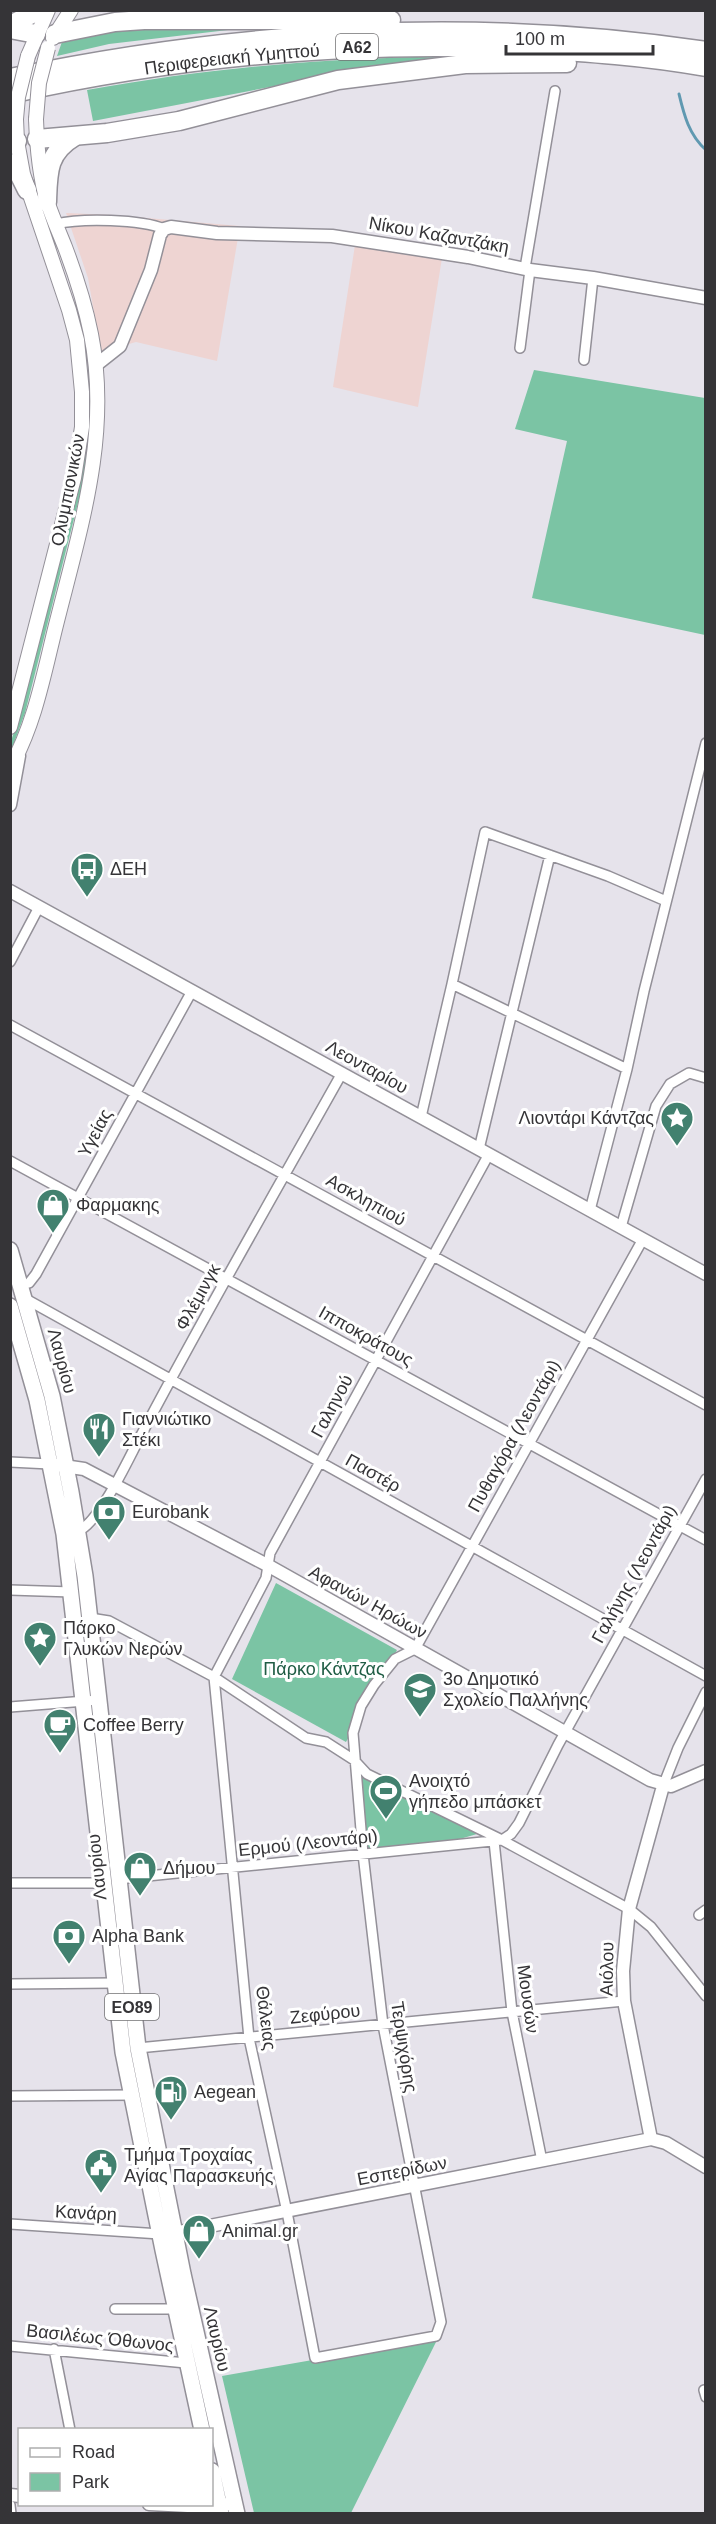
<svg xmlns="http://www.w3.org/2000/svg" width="716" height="2524" viewBox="0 0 716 2524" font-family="Arial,sans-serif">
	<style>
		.industrial { fill: #eed4d2 }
		.green { fill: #7bc4a4 }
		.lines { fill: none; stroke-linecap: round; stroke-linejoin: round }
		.stream { stroke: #6099b1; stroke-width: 3 }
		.minor-casing { stroke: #939098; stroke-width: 12 }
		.tertiary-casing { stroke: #939098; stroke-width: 15 }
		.secondary-casing { stroke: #939098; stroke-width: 16 }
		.primary-casing { stroke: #939098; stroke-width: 18 }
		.motorway-casing { stroke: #939098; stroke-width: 21 }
		.minor { stroke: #fff; stroke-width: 9 }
		.tertiary { stroke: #fff; stroke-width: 12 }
		.secondary { stroke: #fff; stroke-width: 14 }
		.primary { stroke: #fff; stroke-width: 15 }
		.motorway { stroke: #fff; stroke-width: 18 }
		.secondary-bridge-casing { stroke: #939098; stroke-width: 16; stroke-linecap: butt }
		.secondary-bridge { stroke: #fff; stroke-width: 14 }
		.labels { text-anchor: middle; stroke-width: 6; stroke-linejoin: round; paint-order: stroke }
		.shield { fill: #fff; stroke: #727173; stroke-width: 1.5 }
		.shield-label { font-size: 16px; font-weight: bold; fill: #353437 }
		.street-label { font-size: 18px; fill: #353437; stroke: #fff }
		.poi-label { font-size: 18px; fill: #353437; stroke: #fff; text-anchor: start }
		.park-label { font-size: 18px; fill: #205d45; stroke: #fff }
	</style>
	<rect width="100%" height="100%" fill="#e6e3eb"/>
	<path class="industrial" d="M 66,213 L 112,215 L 240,226 L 217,361 L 136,342 L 101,352 L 88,278 Z
		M 355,245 L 442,258 L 418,407 L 333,387 Z"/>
	<path class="green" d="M 126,27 L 245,28 L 109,44 L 57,56 L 63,39 Z
		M 415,57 L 493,58 L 312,79 L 93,121 L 87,90 C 199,70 301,60 415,57 Z
		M 53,245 L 83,332 L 91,416 L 86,471 L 25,713 L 11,751 L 11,741 L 16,726 L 87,416 Z
		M 534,370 L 705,398 L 705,635 L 532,598 L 567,441 L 515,429 Z
		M 276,1583 L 397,1650 L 346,1742 L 232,1679 Z
		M 360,1765 L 477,1834 L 446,1843 L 368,1851 Z
		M 438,2338 L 351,2513 L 254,2513 L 222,2376 Z"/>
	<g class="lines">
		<path class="stream" d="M 679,94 C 684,115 689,135 706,150"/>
		<g class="minor-casing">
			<path id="minor" d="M 56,224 C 81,218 141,219 164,229
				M 525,268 L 555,91
				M 520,348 L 530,270
				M 584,360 L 593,278
				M 10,962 L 39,907
				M 452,984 L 485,832 L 608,876 L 666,901
				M 10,1025 L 706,1405
				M 421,1117 L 452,984 L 627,1069
				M 479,1149 L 550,855
				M 489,1154 L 270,1553 L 266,1578 L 214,1677 L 249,2038 L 287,2212 L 315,2358 L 436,2336 L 441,2322 L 383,2025 L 363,1854 L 353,1733 L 361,1706 L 374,1685 L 395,1659 L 415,1649 L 643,1239
				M 10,1161 L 706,1540
				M 590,1210 L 627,1069 L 644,991 L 706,743
				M 621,1227 L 656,1106 L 670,1084 L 689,1073 L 706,1078
				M 21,1285 L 29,1283 L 36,1274 L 192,991
				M 24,1298 L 706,1676
				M 10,1462 L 50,1464
				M 78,1531 C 98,1524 127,1462 138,1441 C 203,1317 273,1196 342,1073
				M 10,1590 L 72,1592
				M 90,1618 L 109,1621 L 214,1677 L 306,1738 L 326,1742 L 354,1760 L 367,1774 L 502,1840 L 629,1909 L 651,1927 L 706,1996
				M 10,1707 L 98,1700
				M 663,1786 L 678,1748 L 706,1692
				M 494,1841 L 512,2012 L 542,2161
				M 118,1879 L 502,1840 L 511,1834 L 519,1823 L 558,1745 L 706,1479
				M 10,1883 L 103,1883
				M 699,1915 L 706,1910
				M 10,1984 L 114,1983
				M 138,2048 L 624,2001
				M 10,2096 L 132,2095
				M 10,2224 L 160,2234
				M 115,2309 L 175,2309
				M 10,2346 L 186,2363
				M 54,2349 L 70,2430
				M 704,2390 L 706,2397
				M 10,2505 L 11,2514"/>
		</g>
		<g class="tertiary-casing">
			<path id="tertiary" d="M 96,365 L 120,346 L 151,270 L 160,235 L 164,229 L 171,227 L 217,233 L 332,236 L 468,257 L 530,270 L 593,278 L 706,298
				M 10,805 L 19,756
				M 10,891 L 706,1274
				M 57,1465 L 84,1469 L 269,1566 L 650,1780 L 671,1786 L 706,1771
				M 651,2139 L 624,2001 L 623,1971 L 629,1909 L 663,1786
				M 169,2234 L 651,2139 L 666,2143 L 706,2167
				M 10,2495 L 20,2496
				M 149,2504 L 207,2507 L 228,2504"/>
		</g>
		<g class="secondary-casing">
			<path id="secondary" d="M 53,38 L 71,10
				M 28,56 L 48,10
				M 10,727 L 74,478 L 82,427 L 82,392 L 77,340 L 69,310 L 23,174 L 17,141 L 16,119
				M 10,768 C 35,724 44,673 56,625 C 80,529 111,434 91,334 C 85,304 76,276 65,247 C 59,232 52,216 47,201 C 39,174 37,147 36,119"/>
		</g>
		<g class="primary-casing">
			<path id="primary" d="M 10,1250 L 52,1396 L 71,1492 L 85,1576 L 138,2048 L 183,2274 L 237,2514
				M 10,1306 L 37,1400 L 64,1534 L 123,2052 L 163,2250 L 202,2430
				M 212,2471 L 221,2514"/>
		</g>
		<g class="motorway-casing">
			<g id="motorway">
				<path d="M 10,25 L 40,10"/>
				<path d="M 10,29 L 36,34"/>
				<path d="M 55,34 L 115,22 L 144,20 L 391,20"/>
				<path d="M 10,78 C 240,30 473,16 706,51"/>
				<path id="s1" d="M 10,94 C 180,56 351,41 525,49 C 585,52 646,56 706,67"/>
				<path d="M 37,139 L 107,133 L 179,121 L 338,80 L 465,64 L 567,63"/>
				<path d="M 10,143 L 17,141"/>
				<path d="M 10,163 L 17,170 L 27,190"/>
				<path d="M 47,202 C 48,173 47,153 74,137"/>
			</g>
		</g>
		<use href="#minor" class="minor"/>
		<use href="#tertiary" class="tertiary"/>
		<use href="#secondary" class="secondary"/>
		<use href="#primary" class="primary"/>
		<use href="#motorway" class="motorway"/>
		<g class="secondary-bridge-casing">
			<path id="secondary-bridge" d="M 16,119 L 18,97 L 28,56
				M 36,119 L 39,83 L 48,48"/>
		</g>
		<use href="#secondary-bridge" class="secondary-bridge"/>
	</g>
	<defs>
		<g id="bus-pin" transform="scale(1.725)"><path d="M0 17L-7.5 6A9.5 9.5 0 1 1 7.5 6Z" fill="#42816f" stroke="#fff"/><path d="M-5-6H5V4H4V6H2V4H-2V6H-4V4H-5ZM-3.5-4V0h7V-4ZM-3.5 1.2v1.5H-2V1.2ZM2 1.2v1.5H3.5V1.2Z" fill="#fff"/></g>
		<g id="sight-pin" transform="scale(1.725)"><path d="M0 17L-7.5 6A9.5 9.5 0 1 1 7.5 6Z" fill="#42816f" stroke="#fff"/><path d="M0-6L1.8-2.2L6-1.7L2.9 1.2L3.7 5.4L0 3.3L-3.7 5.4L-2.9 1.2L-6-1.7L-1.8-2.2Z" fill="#fff"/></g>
		<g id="shop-pin" transform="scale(1.725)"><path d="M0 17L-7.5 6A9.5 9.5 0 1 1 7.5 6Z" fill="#42816f" stroke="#fff"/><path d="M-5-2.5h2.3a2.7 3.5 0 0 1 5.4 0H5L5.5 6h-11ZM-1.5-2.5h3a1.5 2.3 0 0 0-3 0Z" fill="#fff"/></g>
		<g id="restaurant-pin" transform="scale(1.725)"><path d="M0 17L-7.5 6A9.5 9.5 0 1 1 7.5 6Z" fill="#42816f" stroke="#fff"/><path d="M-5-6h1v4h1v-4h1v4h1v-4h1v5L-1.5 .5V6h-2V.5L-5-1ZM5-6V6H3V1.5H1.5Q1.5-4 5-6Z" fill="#fff"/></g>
		<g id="bank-pin" transform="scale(1.725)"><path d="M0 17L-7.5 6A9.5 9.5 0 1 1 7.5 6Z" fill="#42816f" stroke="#fff"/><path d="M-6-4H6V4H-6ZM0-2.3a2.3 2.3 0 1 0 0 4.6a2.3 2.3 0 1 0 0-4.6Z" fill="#fff"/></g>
		<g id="school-pin" transform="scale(1.725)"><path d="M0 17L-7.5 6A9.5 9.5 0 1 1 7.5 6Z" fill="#42816f" stroke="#fff"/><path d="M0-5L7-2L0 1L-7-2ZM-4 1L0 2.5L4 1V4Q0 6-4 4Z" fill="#fff"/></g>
		<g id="cafe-pin" transform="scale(1.725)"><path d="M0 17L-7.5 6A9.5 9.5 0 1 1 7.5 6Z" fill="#42816f" stroke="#fff"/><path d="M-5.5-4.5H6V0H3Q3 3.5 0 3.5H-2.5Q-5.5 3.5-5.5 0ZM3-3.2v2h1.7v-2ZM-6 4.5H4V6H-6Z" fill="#fff"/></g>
		<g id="stadium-pin" transform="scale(1.725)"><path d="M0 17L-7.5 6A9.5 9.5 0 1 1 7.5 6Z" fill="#42816f" stroke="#fff"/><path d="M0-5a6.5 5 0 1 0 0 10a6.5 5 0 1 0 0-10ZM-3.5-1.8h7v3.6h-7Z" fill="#fff"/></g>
		<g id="fuel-pin" transform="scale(1.725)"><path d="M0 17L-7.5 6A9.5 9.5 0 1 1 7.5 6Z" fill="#42816f" stroke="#fff"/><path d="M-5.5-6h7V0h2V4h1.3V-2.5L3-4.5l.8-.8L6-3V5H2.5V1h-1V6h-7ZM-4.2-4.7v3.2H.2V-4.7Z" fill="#fff"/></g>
		<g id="civic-pin" transform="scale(1.725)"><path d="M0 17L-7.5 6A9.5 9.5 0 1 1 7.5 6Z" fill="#42816f" stroke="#fff"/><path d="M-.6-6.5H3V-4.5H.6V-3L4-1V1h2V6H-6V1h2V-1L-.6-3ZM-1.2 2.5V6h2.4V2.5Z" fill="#fff"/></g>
	</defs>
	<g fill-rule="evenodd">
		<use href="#bus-pin" x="87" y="869"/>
		<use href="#sight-pin" x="677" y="1118"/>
		<use href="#shop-pin" x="53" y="1205"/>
		<use href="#restaurant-pin" x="99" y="1429"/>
		<use href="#bank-pin" x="109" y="1512"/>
		<use href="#sight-pin" x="40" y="1638"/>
		<use href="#school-pin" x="420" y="1689"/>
		<use href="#cafe-pin" x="60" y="1725"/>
		<use href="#stadium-pin" x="386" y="1791"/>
		<use href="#shop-pin" x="140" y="1868"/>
		<use href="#bank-pin" x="69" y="1936"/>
		<use href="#fuel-pin" x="171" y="2092"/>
		<use href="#civic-pin" x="101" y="2165"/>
		<use href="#shop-pin" x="199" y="2231"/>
	</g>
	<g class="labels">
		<g class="shield">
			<rect x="336" y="34" width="42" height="26" rx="4.5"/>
			<rect x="105" y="1994" width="54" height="26" rx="4.5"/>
		</g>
		<g class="shield-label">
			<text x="357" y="53">Α62</text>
			<text x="132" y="2013">ΕΟ89</text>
		</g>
		<g class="street-label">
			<text dy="6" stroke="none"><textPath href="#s1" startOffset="225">Περιφερειακή Υμηττού</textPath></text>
			<text transform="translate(439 235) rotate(10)" y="6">Νίκου Καζαντζάκη</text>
			<text transform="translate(68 490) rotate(-79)" y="6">Ολυμπιονικών</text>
			<text transform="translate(367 1067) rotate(29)" y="6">Λεονταρίου</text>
			<text transform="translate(95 1133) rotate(-62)" y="6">Υγείας</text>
			<text transform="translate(366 1200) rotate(29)" y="6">Ασκληπιού</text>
			<text transform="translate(198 1297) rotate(-61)" y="6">Φλέμινγκ</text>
			<text transform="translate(366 1336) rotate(29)" y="6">Ιπποκράτους</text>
			<text transform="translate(62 1361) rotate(75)" y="6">Λαυρίου</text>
			<text transform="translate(332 1406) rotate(-62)" y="6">Γαληνού</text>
			<text transform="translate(514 1436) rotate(-61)" y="6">Πυθαγόρα (Λεοντάρι)</text>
			<text transform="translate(373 1473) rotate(29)" y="6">Παστέρ</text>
			<text transform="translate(634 1574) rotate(-61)" y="6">Γαλήνης (Λεοντάρι)</text>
			<text transform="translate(368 1602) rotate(29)" y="6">Αφανών Ηρώων</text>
			<text transform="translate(308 1843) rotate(-6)" y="6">Ερμού (Λεοντάρι)</text>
			<text transform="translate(97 1867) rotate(-96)" y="6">Λαυρίου</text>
			<text transform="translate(607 1969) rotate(-89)" y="6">Αιόλου</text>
			<text transform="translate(528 1999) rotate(82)" y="6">Μουσών</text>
			<text transform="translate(325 2014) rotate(-6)" y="6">Ζεφύρου</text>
			<text transform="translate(266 2018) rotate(83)" y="6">Θάλειας</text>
			<text transform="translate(404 2047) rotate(81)" y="6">Τερψιχόρης</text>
			<text transform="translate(402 2171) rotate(-11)" y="6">Εσπερίδων</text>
			<text transform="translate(86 2213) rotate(3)" y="6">Κανάρη</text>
			<text transform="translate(100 2338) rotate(6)" y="6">Βασιλέως Όθωνος</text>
			<text transform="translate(217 2339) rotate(77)" y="6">Λαυρίου</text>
		</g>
		<g class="poi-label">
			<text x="110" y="875">ΔΕΗ</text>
			<text x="654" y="1124" text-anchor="end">Λιοντάρι Κάντζας</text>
			<text x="76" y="1211">Φαρμακης</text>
			<text x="122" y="1425">Γιαννιώτικο<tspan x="122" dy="21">Στέκι</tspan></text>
			<text x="132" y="1518">Eurobank</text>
			<text x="63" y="1634">Πάρκο<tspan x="63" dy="21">Γλυκών Νερών</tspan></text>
			<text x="443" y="1685">3ο Δημοτικό<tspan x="443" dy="21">Σχολείο Παλλήνης</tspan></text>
			<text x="83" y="1731">Coffee Berry</text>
			<text x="409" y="1787">Ανοιχτό<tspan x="409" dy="21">γήπεδο μπάσκετ</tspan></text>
			<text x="163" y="1874">Δήμου</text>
			<text x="92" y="1942">Alpha Bank</text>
			<text x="194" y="2098">Aegean</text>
			<text x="124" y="2161">Τμήμα Τροχαίας<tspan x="124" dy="21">Αγίας Παρασκευής</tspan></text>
			<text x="222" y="2237">Animal.gr</text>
		</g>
		<g class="park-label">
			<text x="324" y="1675">Πάρκο Κάντζας</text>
		</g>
	</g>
	<rect width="716" height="2524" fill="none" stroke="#353437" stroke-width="24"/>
	<rect x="18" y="2428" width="195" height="78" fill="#ffffff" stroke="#aeaeaf" stroke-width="1.5"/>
	<rect x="30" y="2448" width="30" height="9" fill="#ffffff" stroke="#aeaeaf" stroke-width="1.5"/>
	<text x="72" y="2458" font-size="18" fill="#353437">Road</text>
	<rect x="30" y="2473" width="30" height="18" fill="#7bc4a4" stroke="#aeaeaf" stroke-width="1.5"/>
	<text x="72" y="2488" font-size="18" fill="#353437">Park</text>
	<path d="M506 45v9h147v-9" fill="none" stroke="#353437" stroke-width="3"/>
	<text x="515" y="45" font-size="18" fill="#353437" stroke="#ffffff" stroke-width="4.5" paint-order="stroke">100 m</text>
</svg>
